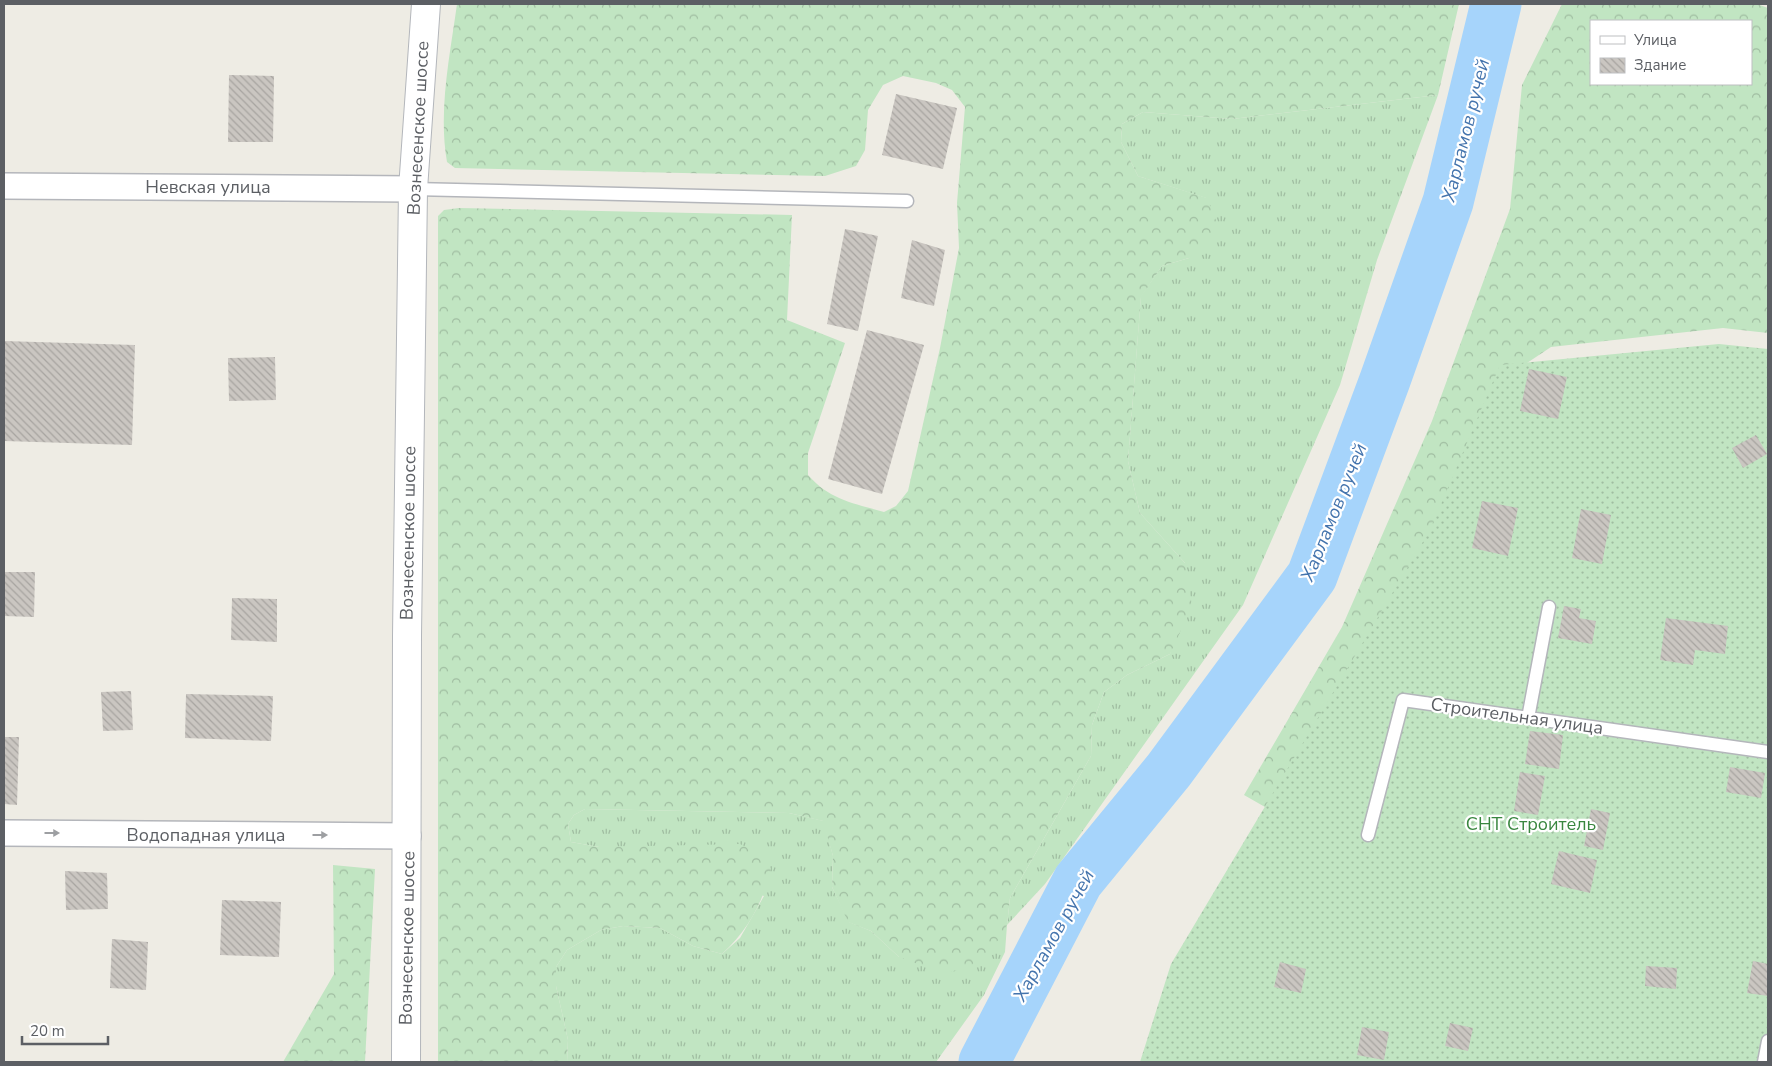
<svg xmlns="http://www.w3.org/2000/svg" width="1772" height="1066" viewBox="0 0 1772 1066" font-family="'Nunito Sans',sans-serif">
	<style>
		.grass { fill: url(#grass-tufts) }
		.forest { fill: url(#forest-crowns); fill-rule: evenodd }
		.garden { fill: url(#garden-dots) }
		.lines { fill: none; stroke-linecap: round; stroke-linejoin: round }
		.river { stroke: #a6d4fb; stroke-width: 51 }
		.building { fill: url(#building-back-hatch) }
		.lane-casing { stroke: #b4b6bb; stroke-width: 15 }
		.street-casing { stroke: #b4b6bb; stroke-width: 28 }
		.secondary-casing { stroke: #b3b6bb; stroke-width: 30 }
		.lane { stroke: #fff; stroke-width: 12 }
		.street { stroke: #fff; stroke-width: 25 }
		.secondary { stroke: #fff; stroke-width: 28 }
		.oneway { fill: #9d9fa2 }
		.labels { text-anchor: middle; stroke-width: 4.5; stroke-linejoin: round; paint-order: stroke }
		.street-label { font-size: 18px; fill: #5c5f64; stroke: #fff }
		.park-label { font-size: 18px; fill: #39863f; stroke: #fff }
		.water-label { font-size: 19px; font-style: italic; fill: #4474ad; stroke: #fff }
	</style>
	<defs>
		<pattern id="grass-tufts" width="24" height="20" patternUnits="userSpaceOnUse" patternTransform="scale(1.25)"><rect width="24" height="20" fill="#c1e5c2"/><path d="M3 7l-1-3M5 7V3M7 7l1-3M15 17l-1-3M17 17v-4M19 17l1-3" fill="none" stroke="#a0bda1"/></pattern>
		<pattern id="forest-crowns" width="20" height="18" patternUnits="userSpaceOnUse" patternTransform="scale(1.25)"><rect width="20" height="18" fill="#c1e5c2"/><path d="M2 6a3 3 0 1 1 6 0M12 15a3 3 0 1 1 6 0" fill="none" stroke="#a0bda1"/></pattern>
		<pattern id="garden-dots" width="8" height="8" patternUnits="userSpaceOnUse" patternTransform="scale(1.25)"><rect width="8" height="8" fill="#c1e5c2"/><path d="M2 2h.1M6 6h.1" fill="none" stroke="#a0bda1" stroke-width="1.8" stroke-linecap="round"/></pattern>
		<pattern id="building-back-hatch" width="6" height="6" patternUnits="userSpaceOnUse" patternTransform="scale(1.25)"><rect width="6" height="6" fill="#cac6c1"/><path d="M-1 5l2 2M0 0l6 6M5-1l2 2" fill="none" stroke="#a7a4a0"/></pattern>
	</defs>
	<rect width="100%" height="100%" fill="#eeece4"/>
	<path class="grass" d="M 1438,95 L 1377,260 L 1340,385 L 1243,605 L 1045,884 L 1007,925 L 1005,952 L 984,995 L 936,1062 L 567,1062 L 568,1040 L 556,986 L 556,967 L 567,950 L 601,930 L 623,926 L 660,928 L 693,946 L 722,954 L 740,938 L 764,896 L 599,847 L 571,842 L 568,824 L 574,815 L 585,809 L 789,813 L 824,821 L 833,856 L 832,887 L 849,922 L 871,931 L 899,957 L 1007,925 L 1010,898 L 1091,756 L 1092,725 L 1104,692 L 1127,675 L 1170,654 L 1185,563 L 1140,513 L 1128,461 L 1141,296 L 1162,266 L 1189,258 L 1206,198 L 1138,176 L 1121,142 L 1122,124 L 1143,112 L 1232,119 Z"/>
	<path class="forest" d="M 457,4 L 1459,4 L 1438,95 L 1232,119 L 1143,112 L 1122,124 L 1121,142 L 1138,176 L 1207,198 L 1217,223 L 1209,243 L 1189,258 L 1162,266 L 1141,297 L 1128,461 L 1140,513 L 1185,563 L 1192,606 L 1170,654 L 1127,675 L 1104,692 L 1092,725 L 1091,756 L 1010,898 L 1007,925 L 986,960 L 945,974 L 899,957 L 871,931 L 848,922 L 832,887 L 833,856 L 823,821 L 789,813 L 585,809 L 574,815 L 568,824 L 571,842 L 599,847 L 740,844 L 761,854 L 771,869 C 762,904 749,929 722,954 L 693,946 L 660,928 L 623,926 L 601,930 L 567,950 L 556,967 L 556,986 L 568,1040 L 567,1062 L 438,1062 L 438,216 L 444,210 L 459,208 L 792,215 L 787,320 L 845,343 L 808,453 L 808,475 C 830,500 853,503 884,512 L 896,506 L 908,491 L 940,348 L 959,248 L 957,203 L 965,107 L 952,90 L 936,83 L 903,76 L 883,85 L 868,110 L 865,150 L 856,166 L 825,176 L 455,168 L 447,162 C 438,111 450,55 457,4 Z
		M 1562,4 L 1757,4 L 1768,8 L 1768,333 L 1723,328 L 1551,347 L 1506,377 L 1452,544 L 1281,816 L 1244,795 L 1342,627 L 1432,421 L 1510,209 L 1522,85 ZM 1591,21 L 1751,21 L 1751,84 L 1591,84 Z
		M 333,865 L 375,869 L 365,1062 L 283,1062 L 334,974 Z"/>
	<path class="garden" d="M 1719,344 L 1768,349 L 1768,1062 L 1140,1062 L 1171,964 L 1430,530 L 1500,365 Z"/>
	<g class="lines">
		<path class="river" d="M 984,1062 L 1078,881 L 1169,770 L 1312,576 L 1385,380 L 1448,202 L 1496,4"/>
	</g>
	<path class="building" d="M 229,75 L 274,76 L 273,142 L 228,142 Z
		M 896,94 L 957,108 L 943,169 L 882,155 Z
		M 845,229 L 878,236 L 858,331 L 827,324 Z
		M 912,240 L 945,250 L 934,306 L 901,298 Z
		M 867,330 L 924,345 L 882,494 L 828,479 Z
		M 4,341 L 135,345 L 132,445 L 4,441 Z
		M 275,357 L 276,400 L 229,401 L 228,358 Z
		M 1529,369 L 1567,377 L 1558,419 L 1520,411 Z
		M 1756,435 L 1767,454 L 1743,468 L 1732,448 Z
		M 1482,501 L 1518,508 L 1508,556 L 1472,548 Z
		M 1581,509 L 1611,515 L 1602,564 L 1572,558 Z
		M 4,572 L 35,572 L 34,617 L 4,616 Z
		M 232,598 L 277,599 L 277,642 L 231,640 Z
		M 1564,606 L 1581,609 L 1579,618 L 1596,621 L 1592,644 L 1558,638 Z
		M 1666,618 L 1728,626 L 1725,654 L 1695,650 L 1693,665 L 1660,660 Z
		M 131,691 L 133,730 L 103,731 L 101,692 Z
		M 186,694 L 273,696 L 271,741 L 185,738 Z
		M 1530,731 L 1563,735 L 1559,769 L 1525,764 Z
		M 4,737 L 19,737 L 17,805 L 4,804 Z
		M 1730,767 L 1765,773 L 1761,798 L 1726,792 Z
		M 1520,772 L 1545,776 L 1538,815 L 1514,811 Z
		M 1591,809 L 1610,813 L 1603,850 L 1584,846 Z
		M 1559,851 L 1597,860 L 1590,893 L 1551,884 Z
		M 65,871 L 107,873 L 108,909 L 66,910 Z
		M 222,900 L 281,902 L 279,957 L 220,955 Z
		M 112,939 L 148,942 L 146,990 L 110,988 Z
		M 1753,961 L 1768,964 L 1768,996 L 1747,993 Z
		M 1280,962 L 1306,969 L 1301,993 L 1274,987 Z
		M 1646,966 L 1677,968 L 1676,989 L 1645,986 Z
		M 1450,1023 L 1473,1028 L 1468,1051 L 1445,1046 Z
		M 1362,1027 L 1389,1032 L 1384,1060 L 1357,1055 Z"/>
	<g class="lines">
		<g class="lane-casing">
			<path id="lane" d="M 413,189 L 907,201
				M 1528,718 L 1549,607
				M 1368,835 L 1403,700 L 1768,752
				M 1764,1062 L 1768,1041"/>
		</g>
		<g class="street-casing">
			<path id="street" d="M 4,186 L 413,189
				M 4,833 L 408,836"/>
		</g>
		<g class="secondary-casing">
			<path id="secondary" d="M 406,1062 L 407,636 L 413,189 L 426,4"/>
		</g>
		<use href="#lane" class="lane"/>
		<use href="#street" class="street"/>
		<use href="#secondary" class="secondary"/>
	</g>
	<defs><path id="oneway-solid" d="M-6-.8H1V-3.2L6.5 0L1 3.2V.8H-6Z" transform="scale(1.25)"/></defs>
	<g class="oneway">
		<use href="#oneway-solid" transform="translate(52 833)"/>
		<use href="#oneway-solid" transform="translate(320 835)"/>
	</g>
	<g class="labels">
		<g class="street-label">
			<text transform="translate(418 128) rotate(-87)" y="6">Вознесенское шоссе</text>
			<text x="208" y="193">Невская улица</text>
			<text transform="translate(408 533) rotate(-89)" y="6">Вознесенское шоссе</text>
			<text transform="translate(1517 716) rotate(8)" y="6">Строительная улица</text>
			<text x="206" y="841">Водопадная улица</text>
			<text transform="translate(407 938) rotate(-89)" y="6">Вознесенское шоссе</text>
		</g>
		<g class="park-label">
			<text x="1531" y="830">СНТ Строитель</text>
		</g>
		<g class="water-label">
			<text transform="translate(1465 130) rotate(-76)" y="7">Харламов ручей</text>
			<text transform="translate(1333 512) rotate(-68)" y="7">Харламов ручей</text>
			<text transform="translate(1053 935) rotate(-61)" y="7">Харламов ручей</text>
		</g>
	</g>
	<rect width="1772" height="1066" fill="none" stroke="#5c5f64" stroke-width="10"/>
	<rect x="1590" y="20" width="162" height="65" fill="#ffffff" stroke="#bebfc1"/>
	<rect x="1600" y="36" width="25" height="8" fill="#ffffff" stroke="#bebfc1"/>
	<text x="1634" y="45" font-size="15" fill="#5c5f64">Улица</text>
	<rect x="1600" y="58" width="25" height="15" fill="url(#building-back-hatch)" stroke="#bebfc1"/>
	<text x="1634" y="70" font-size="15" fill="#5c5f64">Здание</text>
	<path d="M22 1036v8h86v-8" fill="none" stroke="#5c5f64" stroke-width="2.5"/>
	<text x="30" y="1036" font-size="15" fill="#5c5f64" stroke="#ffffff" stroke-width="4" paint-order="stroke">20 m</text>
</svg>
